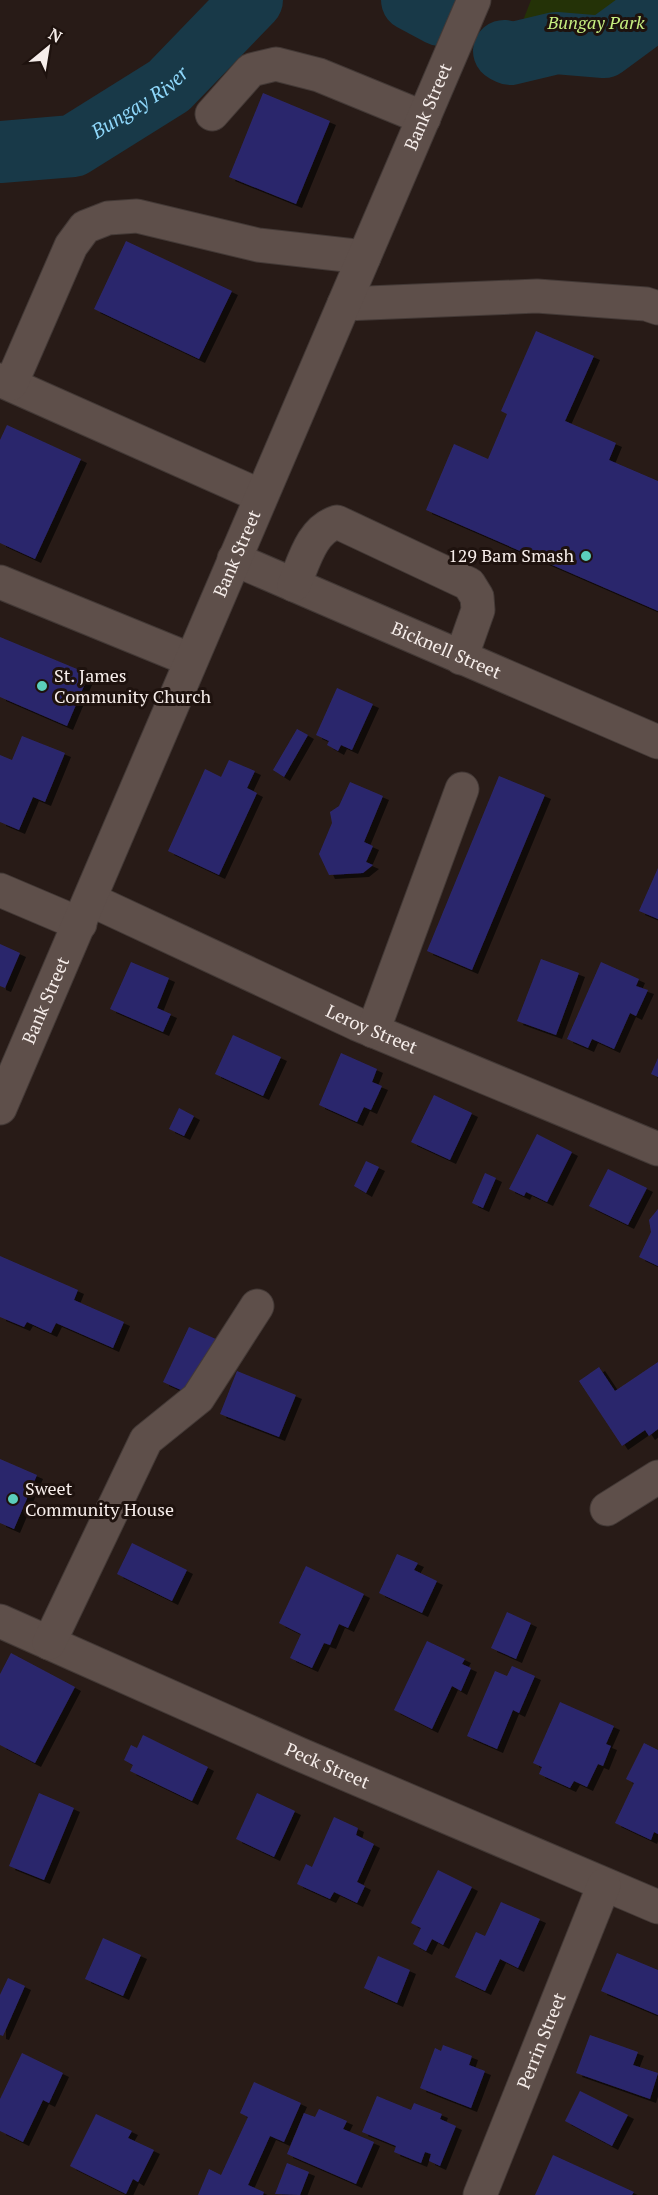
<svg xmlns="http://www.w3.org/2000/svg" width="658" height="2195" viewBox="0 0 658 2195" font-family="'PT Serif',serif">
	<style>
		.green { fill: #243207 }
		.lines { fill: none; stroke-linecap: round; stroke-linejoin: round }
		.river { stroke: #183948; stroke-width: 62 }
		.building { fill: #2c276c; filter: url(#shadow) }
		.minor-casing { stroke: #433936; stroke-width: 35 }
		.minor { stroke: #5e4f4a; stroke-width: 33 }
		.poi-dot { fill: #5bcebb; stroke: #1e120e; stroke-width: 2 }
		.labels { text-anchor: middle; stroke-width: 6; stroke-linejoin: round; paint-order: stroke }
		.park-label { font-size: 18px; font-style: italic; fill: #c7ef80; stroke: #1e120e }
		.street-label { font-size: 18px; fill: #f6edea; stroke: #1e120e }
		.poi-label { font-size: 18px; fill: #f6edea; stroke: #1e120e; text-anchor: start }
		.water-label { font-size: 20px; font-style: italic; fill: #8fd8fb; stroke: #1e120e }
	</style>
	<defs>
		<filter id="shadow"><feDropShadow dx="6" dy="4" stdDeviation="0" flood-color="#0009"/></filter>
	</defs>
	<rect width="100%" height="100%" fill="#281b17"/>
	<path class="green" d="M 531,0 L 658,0 C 655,16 618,37 604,47 L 556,43 L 510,54 Z"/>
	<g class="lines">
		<g class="river">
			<path d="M 412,0 L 440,15"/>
			<path d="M 504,51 L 510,54 L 556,43 L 604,47 L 649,14 L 658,4"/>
			<path id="s1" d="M 0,152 L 73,146 L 169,86 L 252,0"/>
		</g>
	</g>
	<path class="building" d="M 263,93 L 330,121 L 296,204 L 229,177 Z
		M 126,241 L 232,291 L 199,359 L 94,309 Z
		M 536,331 L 594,356 L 565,421 L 616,443 L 609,460 L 658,481 L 658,611 L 426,510 L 454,444 L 488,459 L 507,414 L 501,411 Z
		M 7,425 L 81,459 L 35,559 L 0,543 L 0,440 Z
		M 0,637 L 89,674 L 67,726 L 0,697 Z
		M 337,688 L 373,704 L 352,750 L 341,745 L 338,751 L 327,745 L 329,741 L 316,735 Z
		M 297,729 L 308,735 L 284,777 L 273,770 Z
		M 22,736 L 65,753 L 45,802 L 33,797 L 19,830 L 0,822 L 0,755 L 12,760 Z
		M 229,760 L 255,771 L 247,788 L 257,793 L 219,875 L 168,851 L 205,769 L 221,777 Z
		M 499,776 L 545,795 L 472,970 L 427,951 Z
		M 350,782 L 383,796 L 364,842 L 373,846 L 366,862 L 373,865 L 363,873 L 329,875 L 319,854 L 332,823 L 330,812 L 339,806 Z
		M 658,868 L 658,919 L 639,911 Z
		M 0,944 L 20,953 L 5,988 L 0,986 Z
		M 541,959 L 579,973 L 556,1035 L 517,1021 Z
		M 131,962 L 169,978 L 157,1008 L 171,1014 L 163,1032 L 110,1009 Z
		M 601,962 L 639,979 L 636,986 L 648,990 L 636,1016 L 630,1013 L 614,1049 L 592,1039 L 588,1048 L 567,1039 Z
		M 233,1035 L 281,1057 L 263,1096 L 215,1074 Z
		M 341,1053 L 377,1069 L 372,1082 L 382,1086 L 371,1110 L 364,1107 L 357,1122 L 319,1105 Z
		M 658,1058 L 658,1077 L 651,1074 Z
		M 434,1095 L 472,1113 L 450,1160 L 411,1142 Z
		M 179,1108 L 194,1116 L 184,1136 L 169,1129 Z
		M 537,1134 L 572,1152 L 547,1202 L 526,1192 L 524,1196 L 509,1189 Z
		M 366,1161 L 379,1167 L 366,1193 L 354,1186 Z
		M 608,1169 L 647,1188 L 628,1225 L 589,1206 Z
		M 485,1173 L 496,1178 L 483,1208 L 472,1203 Z
		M 658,1209 L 658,1266 L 639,1257 L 651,1232 L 649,1220 Z
		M 0,1256 L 78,1290 L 74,1300 L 124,1322 L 113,1348 L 56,1323 L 51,1333 L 27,1322 L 24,1327 L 0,1317 Z
		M 189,1327 L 218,1340 L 192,1395 L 163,1382 Z
		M 658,1362 L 658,1429 L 649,1436 L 645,1430 L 622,1446 L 579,1381 L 599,1367 L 615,1391 Z
		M 237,1371 L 296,1395 L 279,1437 L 220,1414 Z
		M 0,1459 L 37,1475 L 14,1529 L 0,1523 Z
		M 132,1543 L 187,1570 L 172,1601 L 117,1574 Z
		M 397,1554 L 418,1563 L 414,1570 L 437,1581 L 422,1613 L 379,1593 Z
		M 306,1566 L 364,1594 L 348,1628 L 339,1624 L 330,1645 L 324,1643 L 312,1668 L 290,1658 L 301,1634 L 279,1623 Z
		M 507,1612 L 531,1623 L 516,1659 L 491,1648 Z
		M 427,1641 L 465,1659 L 462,1664 L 471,1668 L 461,1691 L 452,1686 L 432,1729 L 394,1710 Z
		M 11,1653 L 75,1687 L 35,1763 L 0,1745 L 0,1674 Z
		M 512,1666 L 535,1676 L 519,1713 L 513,1710 L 497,1749 L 467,1736 L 495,1671 L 507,1676 Z
		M 560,1702 L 614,1726 L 606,1744 L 611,1746 L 603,1766 L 598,1764 L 587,1787 L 574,1781 L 570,1788 L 539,1774 L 542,1767 L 533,1763 Z
		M 143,1735 L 208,1767 L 192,1801 L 130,1771 L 133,1765 L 124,1760 L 131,1745 L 137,1748 Z
		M 644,1743 L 658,1750 L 658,1834 L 654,1832 L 651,1840 L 615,1823 L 634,1783 L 626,1779 Z
		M 39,1793 L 74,1808 L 44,1880 L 9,1866 Z
		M 257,1793 L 295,1811 L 274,1857 L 236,1839 Z
		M 334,1817 L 358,1828 L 356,1835 L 374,1844 L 357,1882 L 365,1886 L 357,1903 L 334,1892 L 330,1899 L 297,1884 L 306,1864 L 312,1867 Z
		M 438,1870 L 472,1887 L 443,1945 L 432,1939 L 426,1951 L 413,1944 L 421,1928 L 411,1923 Z
		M 501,1902 L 540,1919 L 518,1968 L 500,1959 L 485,1991 L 455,1977 L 476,1932 L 485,1936 Z
		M 103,1938 L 141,1955 L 123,1996 L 85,1979 Z
		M 617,1953 L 658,1970 L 658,2015 L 601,1991 Z
		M 378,1956 L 410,1970 L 397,2003 L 364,1988 Z
		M 8,1978 L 25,1986 L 3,2036 L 0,2035 L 0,1995 Z
		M 590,2035 L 638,2052 L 633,2065 L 658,2073 L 650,2099 L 576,2073 Z
		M 443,2045 L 472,2056 L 469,2065 L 485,2071 L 471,2108 L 420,2088 L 435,2048 L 441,2051 Z
		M 22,2053 L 63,2073 L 49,2103 L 43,2100 L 23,2142 L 0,2131 L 0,2099 Z
		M 254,2082 L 301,2103 L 284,2142 L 270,2136 L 248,2185 L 264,2192 L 263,2195 L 198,2195 L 209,2169 L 221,2175 L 248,2117 L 240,2113 Z
		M 580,2091 L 628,2115 L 612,2146 L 565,2121 Z
		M 377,2096 L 411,2110 L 414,2103 L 442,2114 L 440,2119 L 456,2126 L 440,2166 L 429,2161 L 431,2154 L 425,2152 L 421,2163 L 394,2152 L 396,2146 L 362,2132 Z
		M 319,2109 L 347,2121 L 343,2129 L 374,2142 L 356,2184 L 287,2154 L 304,2113 L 315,2117 Z
		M 96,2114 L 132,2131 L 128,2138 L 154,2150 L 138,2182 L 133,2179 L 126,2194 L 70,2166 Z
		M 553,2155 L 634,2192 L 632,2195 L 535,2195 Z
		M 287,2163 L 309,2172 L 300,2195 L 275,2194 Z"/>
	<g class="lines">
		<g class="minor-casing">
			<g id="minor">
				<path d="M 212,114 L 251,70 L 276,64 L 319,75 L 424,118"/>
				<path d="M 344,304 L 537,296 L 646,304 L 658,308"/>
				<path d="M 0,380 L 261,496"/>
				<path d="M 11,384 L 71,246 L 85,227 L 108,218 L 137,216 L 258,245 L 364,257"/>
				<path id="s2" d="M 234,559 L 658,742"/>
				<path d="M 0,582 L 191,660"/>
				<path d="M 294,585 C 304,562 311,530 337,522 L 469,584 L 477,597 L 478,610 L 461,658"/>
				<path d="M 0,890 L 80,924"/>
				<path id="s3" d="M 91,900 L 357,1024 L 658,1149"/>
				<path d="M 373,1031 L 462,789"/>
				<path id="s4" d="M 0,1108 L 474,0"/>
				<path d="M 607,1509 L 658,1477"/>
				<path id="s5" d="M 0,1621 L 299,1754 L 658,1907"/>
				<path d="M 49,1643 L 146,1440 L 198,1398 L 257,1306"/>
				<path id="s6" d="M 480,2195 L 604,1885"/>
			</g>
		</g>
		<use href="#minor" class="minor"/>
	</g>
	<g class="poi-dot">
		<circle cx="586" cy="556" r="6"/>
		<circle cx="42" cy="686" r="6"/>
		<circle cx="13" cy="1499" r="6"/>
	</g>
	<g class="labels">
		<g class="park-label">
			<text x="596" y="29">Bungay Park</text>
		</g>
		<g class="street-label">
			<text dy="6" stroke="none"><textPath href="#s4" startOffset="1089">Bank Street</textPath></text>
			<text dy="6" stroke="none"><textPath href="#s4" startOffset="603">Bank Street</textPath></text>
			<text dy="6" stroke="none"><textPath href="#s2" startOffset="231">Bicknell Street</textPath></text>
			<text dy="6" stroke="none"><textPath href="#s4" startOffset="117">Bank Street</textPath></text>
			<text dy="6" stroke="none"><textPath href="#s3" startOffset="309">Leroy Street</textPath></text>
			<text dy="6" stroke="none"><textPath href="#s5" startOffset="358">Peck Street</textPath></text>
			<text dy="6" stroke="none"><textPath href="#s6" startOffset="166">Perrin Street</textPath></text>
		</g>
		<g class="poi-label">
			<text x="574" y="562" text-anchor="end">129 Bam Smash</text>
			<text x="54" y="682">St. James<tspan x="54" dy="21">Community Church</tspan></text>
			<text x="25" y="1495">Sweet<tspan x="25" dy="21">Community House</tspan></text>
		</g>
		<g class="water-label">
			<text dy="7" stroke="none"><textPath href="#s1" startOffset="153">Bungay River</textPath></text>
		</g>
	</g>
	<g transform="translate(48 48) rotate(30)" stroke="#1e120e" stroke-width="4.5" paint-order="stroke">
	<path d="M0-4.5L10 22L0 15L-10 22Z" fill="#f6edea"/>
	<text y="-9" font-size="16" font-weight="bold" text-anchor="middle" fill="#f6edea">N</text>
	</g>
</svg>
